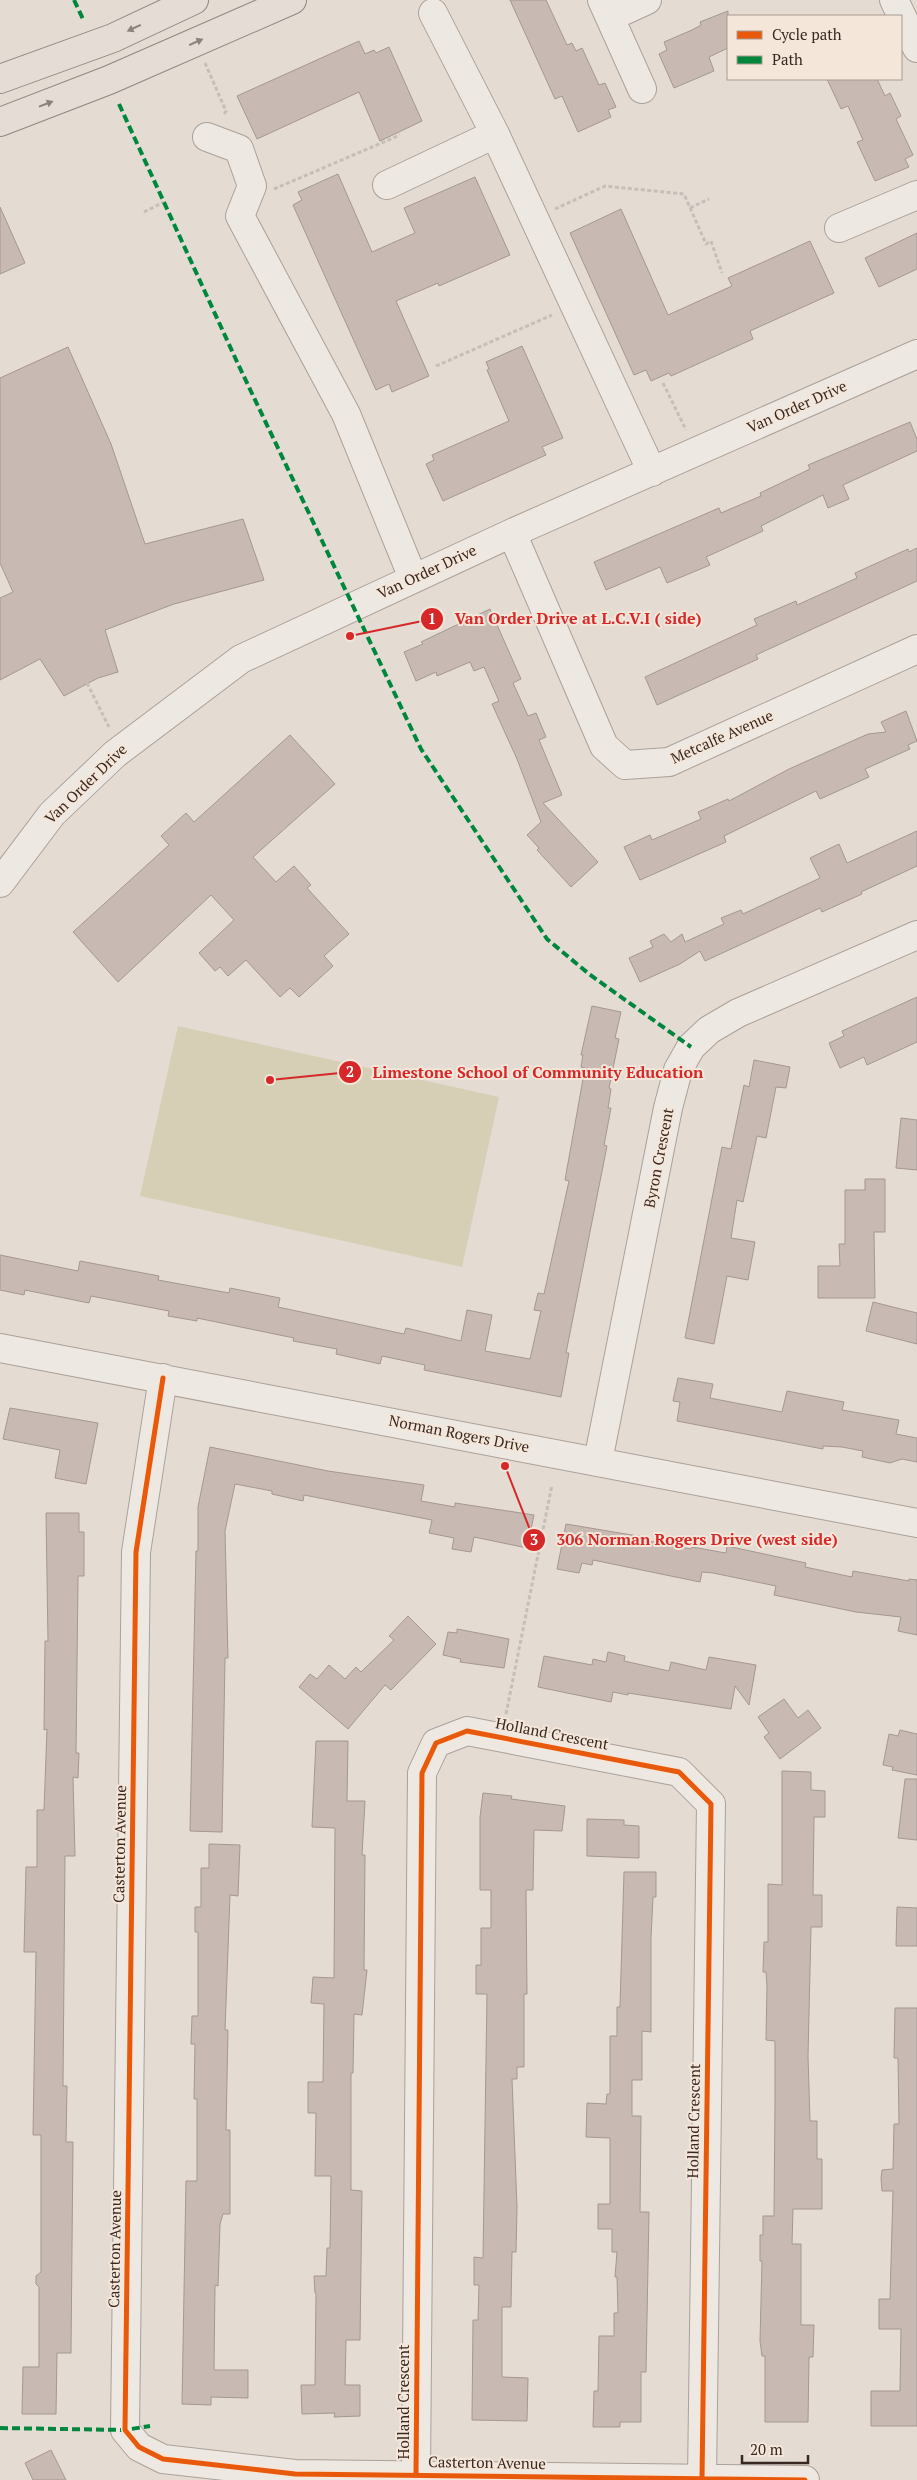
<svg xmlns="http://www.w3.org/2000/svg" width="917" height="2480" viewBox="0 0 917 2480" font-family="'PT Serif',serif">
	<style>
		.green { fill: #d6cfb5 }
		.building { fill: #c8b9b3; stroke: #a59791 }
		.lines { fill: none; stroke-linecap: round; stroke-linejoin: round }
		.minor-casing { stroke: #aaa19a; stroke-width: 30 }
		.major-casing { stroke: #908681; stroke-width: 30 }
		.path { stroke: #c6bfb9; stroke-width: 3; stroke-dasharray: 4 2.5; stroke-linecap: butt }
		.minor { stroke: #ede8e2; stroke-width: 28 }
		.major { stroke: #e4dcd5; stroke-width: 28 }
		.quiet { stroke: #00873e; stroke-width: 4; stroke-dasharray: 8 4; stroke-linecap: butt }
		.cycleway-casing { stroke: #f4e6d9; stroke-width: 8 }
		.cycleway { stroke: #e8590c; stroke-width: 5 }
		.oneway { fill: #8e827c }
		.labels { text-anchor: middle; stroke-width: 4; stroke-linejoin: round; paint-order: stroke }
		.street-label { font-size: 15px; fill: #392822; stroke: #f4e6d9 }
		.leader { fill: none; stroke: #d62828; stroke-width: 2 }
		.callout-dot { fill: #d62828; stroke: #f4e6d9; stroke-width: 2 }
		.mark-label { font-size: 15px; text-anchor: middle; font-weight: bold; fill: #fff }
		.callout-label { font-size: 16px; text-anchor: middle; font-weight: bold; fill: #d62828; stroke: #f4e6d9; stroke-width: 4; stroke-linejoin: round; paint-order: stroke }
	</style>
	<rect width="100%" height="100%" fill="#e4dbd2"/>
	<path class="green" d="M 178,1026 L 499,1097 L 462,1267 L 140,1196 Z"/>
	<path class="building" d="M 510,0 L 546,0 L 567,45 L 572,43 L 576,51 L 582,48 L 599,85 L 605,83 L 616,107 L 608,110 L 611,117 L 578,132 L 562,96 L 555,99 Z
		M 728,11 L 728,48 L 709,57 L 714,71 L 674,88 L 659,54 L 667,50 L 664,42 L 692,30 L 701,25 L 700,22 Z
		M 359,41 L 365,54 L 374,50 L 376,53 L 389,47 L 422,121 L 380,141 L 359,92 L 257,139 L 237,96 Z
		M 827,79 L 877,79 L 885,96 L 890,93 L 901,116 L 896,119 L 913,155 L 905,159 L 909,167 L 875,181 L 857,142 L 863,140 L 848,106 L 841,109 Z
		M 338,174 L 372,252 L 415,233 L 404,208 L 475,177 L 510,255 L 439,286 L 438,283 L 396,301 L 429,376 L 392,392 L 389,384 L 376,390 L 293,205 L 302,200 L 298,192 Z
		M 0,207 L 25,263 L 0,274 Z
		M 621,209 L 668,315 L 732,286 L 728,278 L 810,241 L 834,293 L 750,331 L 753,339 L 671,376 L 669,373 L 651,381 L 646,370 L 634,375 L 570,233 Z
		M 917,233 L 917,269 L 879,287 L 865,258 Z
		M 522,346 L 563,438 L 542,447 L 546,455 L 443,501 L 426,464 L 434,460 L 432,455 L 509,421 L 487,370 L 489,369 L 486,362 Z
		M 68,347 L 111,444 L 145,544 L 243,519 L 264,580 L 174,604 L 105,630 L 118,672 L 98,678 L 64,696 L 40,659 L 0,680 L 0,598 L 13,592 L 0,563 L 0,378 Z
		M 910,422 L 917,439 L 917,451 L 843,485 L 849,499 L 828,508 L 823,495 L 761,526 L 763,531 L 706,557 L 710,565 L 667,583 L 660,567 L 606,590 L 594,562 L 719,508 L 721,513 L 761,496 L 760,493 L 810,469 L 808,465 Z
		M 917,548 L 917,581 L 756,655 L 758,659 L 657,705 L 645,677 L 757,625 L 754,619 L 796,601 L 797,605 L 857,578 L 855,573 L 908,549 L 909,552 Z
		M 490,609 L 521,679 L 513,683 L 528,716 L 536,713 L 546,737 L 539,740 L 562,795 L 543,803 L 598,862 L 571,887 L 537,850 L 539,848 L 527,835 L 541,822 L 517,759 L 492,704 L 499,701 L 484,667 L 474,671 L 470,662 L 437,676 L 436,672 L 416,681 L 404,652 L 423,644 L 421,642 Z
		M 906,711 L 917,741 L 908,745 L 910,749 L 865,769 L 869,777 L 820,799 L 816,791 L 724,836 L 726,842 L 640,880 L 624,847 L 650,835 L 652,840 L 701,819 L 698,812 L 728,799 L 729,801 L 789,769 L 868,734 L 886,732 L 881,722 Z
		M 290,735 L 335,784 L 253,857 L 276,882 L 294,866 L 311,885 L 307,888 L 349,934 L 324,956 L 333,966 L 299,997 L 290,988 L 280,997 L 246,960 L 228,976 L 220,967 L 215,971 L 199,953 L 234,920 L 211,895 L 118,982 L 73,932 L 169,845 L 161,836 L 186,813 L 194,822 Z
		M 917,831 L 917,866 L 861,892 L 862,894 L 822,912 L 820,908 L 705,961 L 700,951 L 680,964 L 640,982 L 629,958 L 653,947 L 650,941 L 664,934 L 671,942 L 682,934 L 685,942 L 724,924 L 721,918 L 741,910 L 743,914 L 820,878 L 810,858 L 839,844 L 847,863 Z
		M 917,997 L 917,1042 L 867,1065 L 864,1057 L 840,1068 L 829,1043 L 844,1036 L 842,1031 Z
		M 592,1006 L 621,1012 L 615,1038 L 619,1039 L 609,1088 L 611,1089 L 608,1108 L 611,1108 L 604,1145 L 607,1146 L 566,1353 L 569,1353 L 561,1397 L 424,1370 L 425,1365 L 382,1356 L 380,1364 L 336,1354 L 337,1349 L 293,1341 L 294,1338 L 197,1318 L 197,1321 L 168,1316 L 169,1311 L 91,1296 L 89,1303 L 25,1290 L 24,1295 L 0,1290 L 0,1255 L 78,1271 L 80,1261 L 159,1276 L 158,1280 L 229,1293 L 230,1288 L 280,1298 L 278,1307 L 404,1334 L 406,1328 L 461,1341 L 467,1310 L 492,1315 L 485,1351 L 530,1359 L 541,1311 L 534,1310 L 538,1293 L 544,1294 L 569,1181 L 565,1180 L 585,1068 L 581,1067 L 583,1055 L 581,1055 Z
		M 754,1060 L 790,1067 L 786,1088 L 776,1087 L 766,1138 L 757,1136 L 743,1202 L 737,1200 L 731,1238 L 755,1242 L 748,1280 L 727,1276 L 714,1344 L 685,1338 L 722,1147 L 731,1149 L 744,1085 L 749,1087 Z
		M 901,1118 L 917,1120 L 917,1170 L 896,1168 Z
		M 865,1179 L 885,1179 L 885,1232 L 874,1232 L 875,1298 L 818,1298 L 818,1266 L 840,1266 L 839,1244 L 845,1244 L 845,1190 L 865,1190 Z
		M 873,1302 L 917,1313 L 917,1344 L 866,1331 Z
		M 678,1378 L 713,1384 L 710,1398 L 782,1412 L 787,1391 L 844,1402 L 842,1410 L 899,1420 L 896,1434 L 917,1438 L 917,1462 L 902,1459 L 890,1463 L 862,1457 L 863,1451 L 842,1447 L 823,1446 L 823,1449 L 677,1421 L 680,1402 L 673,1401 Z
		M 10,1408 L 98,1423 L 86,1484 L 55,1478 L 60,1450 L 3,1439 Z
		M 210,1447 L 328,1471 L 424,1485 L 421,1501 L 455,1507 L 455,1503 L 534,1515 L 527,1548 L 474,1537 L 471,1552 L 452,1549 L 454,1538 L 429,1533 L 432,1520 L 304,1495 L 303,1501 L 272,1494 L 272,1491 L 235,1484 L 225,1531 L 228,1658 L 225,1658 L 222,1832 L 190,1831 L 196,1551 L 198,1551 L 198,1507 Z
		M 46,1513 L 79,1513 L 79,1532 L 84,1532 L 84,1576 L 78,1576 L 76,1753 L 79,1753 L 78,1778 L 73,1777 L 75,1856 L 65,1856 L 63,2086 L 67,2086 L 66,2142 L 73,2142 L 71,2353 L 57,2353 L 56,2414 L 22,2414 L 23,2367 L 39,2367 L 39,2287 L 36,2284 L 36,2276 L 41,2272 L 41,2135 L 33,2135 L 36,1952 L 24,1952 L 26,1867 L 37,1867 L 37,1810 L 44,1810 L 47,1729 L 44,1730 L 45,1641 L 48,1641 Z
		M 566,1524 L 644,1537 L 643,1540 L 691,1549 L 692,1547 L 726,1553 L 727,1546 L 806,1563 L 805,1567 L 852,1577 L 853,1571 L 909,1581 L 909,1579 L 917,1580 L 917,1635 L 898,1631 L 901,1617 L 856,1612 L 774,1595 L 776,1586 L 713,1573 L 702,1572 L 700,1582 L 593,1560 L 592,1565 L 582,1563 L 579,1573 L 557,1569 Z
		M 408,1616 L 436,1644 L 391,1690 L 385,1685 L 348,1729 L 299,1687 L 310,1674 L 317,1679 L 329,1665 L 345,1679 L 356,1667 L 361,1672 L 394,1640 L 389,1636 Z
		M 457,1629 L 509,1639 L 504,1668 L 460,1662 L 461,1659 L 443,1655 L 448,1632 L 457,1633 Z
		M 608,1652 L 625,1656 L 624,1661 L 669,1671 L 671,1662 L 706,1670 L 709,1657 L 756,1665 L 749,1705 L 735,1686 L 731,1709 L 628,1693 L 628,1695 L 613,1692 L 611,1702 L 538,1687 L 544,1656 L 592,1665 L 593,1659 L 606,1662 Z
		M 784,1699 L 798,1718 L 808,1710 L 821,1728 L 780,1759 L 764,1737 L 769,1733 L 758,1717 Z
		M 900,1730 L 917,1734 L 917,1775 L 892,1770 L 893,1767 L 883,1765 L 889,1734 L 898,1736 Z
		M 316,1741 L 348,1741 L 347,1801 L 365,1801 L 362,1855 L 365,1855 L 364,1970 L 367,1970 L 362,2015 L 354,2014 L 353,2073 L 351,2073 L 351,2190 L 362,2191 L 360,2340 L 346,2340 L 345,2385 L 360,2385 L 360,2416 L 334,2417 L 335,2413 L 302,2414 L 301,2385 L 315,2385 L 316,2294 L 315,2293 L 314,2276 L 326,2276 L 327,2248 L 330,2248 L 331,2176 L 315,2176 L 316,2113 L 308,2113 L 308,2082 L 323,2082 L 324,2004 L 311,2003 L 313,1977 L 334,1978 L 335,1828 L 312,1827 Z
		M 782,1771 L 811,1772 L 811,1790 L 825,1791 L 825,1817 L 814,1817 L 813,1895 L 822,1895 L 822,1927 L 811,1927 L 808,2056 L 810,2121 L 817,2121 L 817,2159 L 822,2159 L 822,2209 L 793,2209 L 792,2244 L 801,2244 L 801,2325 L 814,2325 L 813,2357 L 809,2357 L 808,2422 L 765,2422 L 765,2356 L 762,2356 L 760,2341 L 762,2261 L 760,2261 L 760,2235 L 763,2235 L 763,2216 L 774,2216 L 775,2103 L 775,2041 L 766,2040 L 767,1986 L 766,1972 L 763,1972 L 764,1942 L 768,1942 L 768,1884 L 782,1885 Z
		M 905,1779 L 917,1779 L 917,1840 L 898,1838 Z
		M 483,1793 L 512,1796 L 511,1799 L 565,1806 L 562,1831 L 534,1830 L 533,1890 L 526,1890 L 527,1994 L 524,1994 L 524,2067 L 517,2067 L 517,2079 L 512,2079 L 517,2207 L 516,2252 L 512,2252 L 511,2307 L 502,2307 L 502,2377 L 528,2378 L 527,2421 L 472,2420 L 473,2320 L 478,2320 L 479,2285 L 474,2285 L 474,2257 L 483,2258 L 487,1994 L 476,1994 L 476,1965 L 481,1965 L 481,1928 L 491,1928 L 491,1890 L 480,1890 L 480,1817 Z
		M 587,1819 L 624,1820 L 624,1825 L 639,1826 L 639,1858 L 587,1856 Z
		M 209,1844 L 240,1845 L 238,1896 L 230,1895 L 225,2030 L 228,2030 L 226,2130 L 230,2130 L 230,2214 L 223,2214 L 220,2224 L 218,2286 L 215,2285 L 214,2370 L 248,2370 L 248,2398 L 211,2397 L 211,2405 L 182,2404 L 186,2181 L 197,2181 L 197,2099 L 194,2099 L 195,2044 L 191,2044 L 192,2016 L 198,2016 L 198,1932 L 195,1932 L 195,1907 L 201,1907 L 201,1868 L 209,1868 Z
		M 624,1872 L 656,1872 L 656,1897 L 653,1897 L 651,1938 L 651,2032 L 642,2031 L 642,2080 L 632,2080 L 632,2116 L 641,2116 L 640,2212 L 649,2212 L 646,2372 L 641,2372 L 641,2422 L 620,2422 L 620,2427 L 593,2427 L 594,2391 L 598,2391 L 599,2336 L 614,2336 L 614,2313 L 618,2313 L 617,2277 L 615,2277 L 617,2252 L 612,2252 L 612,2229 L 598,2229 L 598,2204 L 610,2204 L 610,2138 L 586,2137 L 587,2103 L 606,2104 L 607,2094 L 610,2094 L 610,2036 L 617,2036 L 617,2007 L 620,2007 Z
		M 897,1907 L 917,1908 L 917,1946 L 896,1946 Z
		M 895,2008 L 917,2008 L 917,2426 L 871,2426 L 871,2391 L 900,2391 L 901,2329 L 879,2329 L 879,2299 L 890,2299 L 893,2191 L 882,2191 L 881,2178 L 882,2170 L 893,2169 L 894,2124 L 899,2124 L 898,2058 L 894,2058 Z
		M 51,2450 L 66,2480 L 33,2480 L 25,2463 Z"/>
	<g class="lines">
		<g class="minor-casing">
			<path id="minor" d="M 602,0 L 642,89
				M 894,0 L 917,48
				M 433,13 L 495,134 L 652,472
				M 610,17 L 647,0
				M 207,137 L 239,149 L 252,186 L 240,216 L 346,414 L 413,578
				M 387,185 L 495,134
				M 839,228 L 917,195
				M 512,533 L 604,746 L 625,765 L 669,762 L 917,649
				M 0,883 L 52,814 L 115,754 L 241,659 L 512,533 L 917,354
				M 0,1348 L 917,1523
				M 163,1378 L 136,1552 L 125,2430 L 139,2447 L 163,2459 L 295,2474 L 805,2480
				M 598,1461 L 668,1108 L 678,1070 L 691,1047 L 709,1030 L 738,1013 L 917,935
				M 416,2474 L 422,1773 L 436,1743 L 467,1731 L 679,1772 L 711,1804 L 702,2479"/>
		</g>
		<g class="major-casing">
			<path id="major" d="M 0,79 L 113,38 L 194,0
				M 0,122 L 109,80 L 292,0"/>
		</g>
		<path class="path" d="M 205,63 L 226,111 L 223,116
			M 274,189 L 400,135
			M 690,208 L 709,199
			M 555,209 L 605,186 L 684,194 L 706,244 L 711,241 L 722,273
			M 144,212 L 164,202
			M 436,366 L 552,315
			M 663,383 L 686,430
			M 87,683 L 109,727
			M 506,1714 L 552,1485"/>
		<use href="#minor" class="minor"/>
		<use href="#major" class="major"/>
		<path class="quiet" d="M 74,0 L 83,19
			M 119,104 L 238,364 L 421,749 L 547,939 L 589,974 L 691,1047
			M 0,2428 L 125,2430 L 150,2426"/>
		<g class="cycleway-casing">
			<path id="cycleway" d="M 163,1378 L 136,1552 L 125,2430 L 139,2447 L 163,2459 L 295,2474 L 805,2480
				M 416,2474 L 422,1773 L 436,1743 L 467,1731 L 679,1772 L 711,1804 L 702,2479"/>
		</g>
		<use href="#cycleway" class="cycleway"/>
	</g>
	<defs><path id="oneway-solid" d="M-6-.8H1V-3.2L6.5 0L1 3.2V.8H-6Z" transform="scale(1.25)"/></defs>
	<g class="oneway">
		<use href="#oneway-solid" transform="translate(134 28) rotate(155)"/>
		<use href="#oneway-solid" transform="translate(196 42) rotate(-24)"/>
		<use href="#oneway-solid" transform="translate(46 104) rotate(-21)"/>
	</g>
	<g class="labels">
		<g class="street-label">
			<text transform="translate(797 407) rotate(-24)" y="5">Van Order Drive</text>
			<text transform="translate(427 572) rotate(-25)" y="5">Van Order Drive</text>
			<text transform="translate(722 737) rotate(-24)" y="5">Metcalfe Avenue</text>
			<text transform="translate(86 784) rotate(-44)" y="5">Van Order Drive</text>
			<text transform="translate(659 1158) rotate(-79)" y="5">Byron Crescent</text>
			<text transform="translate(459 1434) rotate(11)" y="5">Norman Rogers Drive</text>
			<text transform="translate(552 1734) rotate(11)" y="5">Holland Crescent</text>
			<text transform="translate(120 1844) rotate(-89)" y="5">Casterton Avenue</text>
			<text transform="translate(694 2121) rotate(-89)" y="5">Holland Crescent</text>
			<text transform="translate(115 2249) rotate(-89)" y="5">Casterton Avenue</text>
			<text transform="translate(404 2402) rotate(-90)" y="5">Holland Crescent</text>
			<text transform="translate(487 2463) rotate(1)" y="5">Casterton Avenue</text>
		</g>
	</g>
	<path class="leader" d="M350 636L432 619M270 1080L350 1072M505 1466L534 1540"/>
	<g class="callout-dot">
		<circle cx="350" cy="636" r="5"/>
		<circle cx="270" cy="1080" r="5"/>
		<circle cx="505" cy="1466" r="5"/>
		<circle cx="432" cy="619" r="12"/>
		<circle cx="350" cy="1072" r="12"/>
		<circle cx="534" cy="1540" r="12"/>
	</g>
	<g class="mark-label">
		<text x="432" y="624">1</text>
		<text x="350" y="1077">2</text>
		<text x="534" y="1545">3</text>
	</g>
	<g class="callout-label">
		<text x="578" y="624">Van Order Drive at L.C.V.I ( side)</text>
		<text x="538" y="1078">Limestone School of Community Education</text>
		<text x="697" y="1545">306 Norman Rogers Drive (west side)</text>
	</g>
	<rect x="727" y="15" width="175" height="65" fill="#f4e6d9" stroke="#a99a90"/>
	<rect x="737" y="31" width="25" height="8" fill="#e8590c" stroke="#a99a90"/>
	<text x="772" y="40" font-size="15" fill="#392822">Cycle path</text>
	<rect x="737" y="56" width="25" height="8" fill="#00873e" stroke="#a99a90"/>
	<text x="772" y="65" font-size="15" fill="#392822">Path</text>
	<path d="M742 2455v8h66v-8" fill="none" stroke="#392822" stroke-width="2.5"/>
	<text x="750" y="2455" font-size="15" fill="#392822" stroke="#f4e6d9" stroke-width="4" paint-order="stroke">20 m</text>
</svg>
